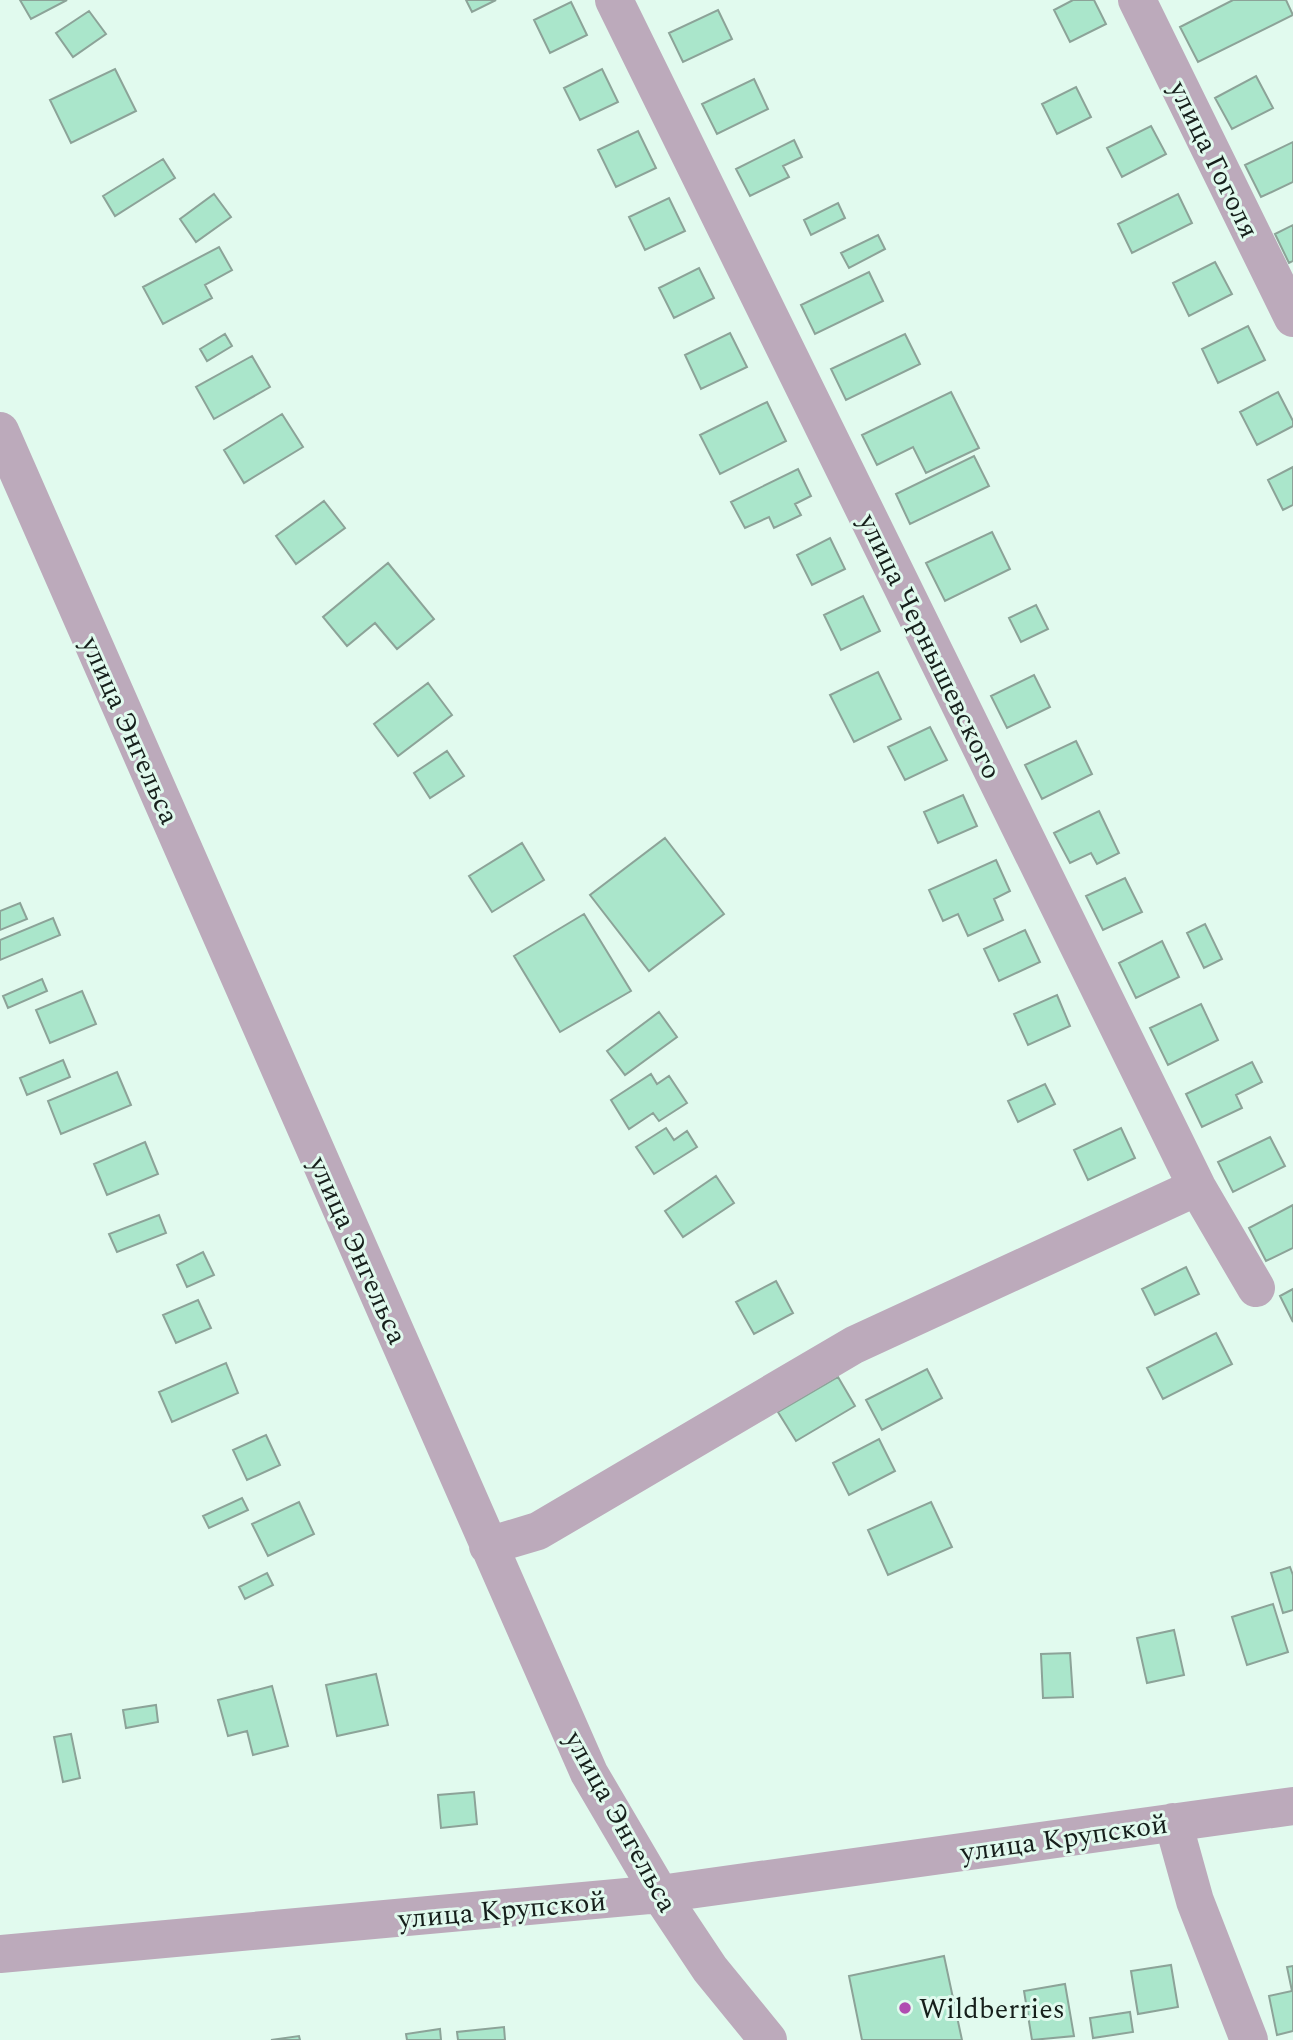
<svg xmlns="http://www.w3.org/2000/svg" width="1293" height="2040" viewBox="0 0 1293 2040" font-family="Spectral,serif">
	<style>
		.building { fill: #aae6cb; stroke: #8ca398; stroke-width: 2 }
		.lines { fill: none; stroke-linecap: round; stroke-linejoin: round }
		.minor { stroke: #bcaabb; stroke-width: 38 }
		.poi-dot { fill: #b04cb1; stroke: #e1faee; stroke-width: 2.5 }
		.labels { text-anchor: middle; stroke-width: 6; stroke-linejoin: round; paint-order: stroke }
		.street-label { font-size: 28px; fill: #161f1b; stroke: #e1faee }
		.poi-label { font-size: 28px; fill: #161f1b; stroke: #e1faee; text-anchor: start }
	</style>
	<rect width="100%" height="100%" fill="#e1faee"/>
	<path class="building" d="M 20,0 L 67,0 L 31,19 Z
		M 466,0 L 496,0 L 472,12 Z
		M 1073,0 L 1094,0 L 1106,24 L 1070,42 L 1054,10 Z
		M 1233,0 L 1286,0 L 1293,15 L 1198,62 L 1180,27 Z
		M 571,2 L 587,35 L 550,53 L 534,20 Z
		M 718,10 L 732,39 L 683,62 L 669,33 Z
		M 89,11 L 106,34 L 73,57 L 56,33 Z
		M 115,69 L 136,111 L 71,143 L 50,100 Z
		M 602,69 L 618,102 L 580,120 L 564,88 Z
		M 1256,76 L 1273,108 L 1232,129 L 1215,98 Z
		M 754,79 L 768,109 L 717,134 L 702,104 Z
		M 1076,87 L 1091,117 L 1057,134 L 1042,104 Z
		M 1151,126 L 1166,154 L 1122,177 L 1107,148 Z
		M 638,131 L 656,168 L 616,187 L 598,150 Z
		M 794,140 L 802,157 L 783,166 L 789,177 L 750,196 L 736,169 Z
		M 1293,142 L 1293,182 L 1261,197 L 1245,165 Z
		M 163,159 L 175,178 L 115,216 L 103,196 Z
		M 214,194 L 231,217 L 196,242 L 180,219 Z
		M 1178,194 L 1192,223 L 1132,253 L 1118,224 Z
		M 669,198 L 685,231 L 645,250 L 629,217 Z
		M 838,203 L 845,218 L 811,235 L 804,220 Z
		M 1293,225 L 1293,261 L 1289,263 L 1275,234 Z
		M 878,235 L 885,249 L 849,268 L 841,253 Z
		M 219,247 L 232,270 L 205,285 L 212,298 L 163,324 L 143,287 Z
		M 1215,262 L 1232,294 L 1189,316 L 1173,283 Z
		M 699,268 L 714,298 L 674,318 L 659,288 Z
		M 869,272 L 883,301 L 815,334 L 801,305 Z
		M 1248,326 L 1265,360 L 1218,383 L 1202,349 Z
		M 730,333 L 747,367 L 701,389 L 685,355 Z
		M 225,334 L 232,346 L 207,361 L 200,349 Z
		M 905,334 L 920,364 L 846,400 L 831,369 Z
		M 252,356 L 270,387 L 214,419 L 196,387 Z
		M 951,392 L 979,448 L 926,473 L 913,447 L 877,465 L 862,435 Z
		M 1278,392 L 1293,421 L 1293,426 L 1257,445 L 1240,412 Z
		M 767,402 L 786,441 L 720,474 L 700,435 Z
		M 282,414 L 303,447 L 244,483 L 224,450 Z
		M 974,456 L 989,486 L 910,524 L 896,494 Z
		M 1293,467 L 1293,505 L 1283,510 L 1268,480 Z
		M 798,469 L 811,496 L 795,504 L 801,515 L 774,528 L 769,517 L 745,528 L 731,502 Z
		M 324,501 L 345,528 L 296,564 L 276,536 Z
		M 992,532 L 1010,569 L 945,601 L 926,563 Z
		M 830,538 L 845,569 L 812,585 L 797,555 Z
		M 388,563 L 434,619 L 397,649 L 375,623 L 347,646 L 323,617 Z
		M 863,596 L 880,631 L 841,650 L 824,615 Z
		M 1036,605 L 1048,629 L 1021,642 L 1009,618 Z
		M 878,672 L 901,719 L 854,742 L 830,695 Z
		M 1034,675 L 1050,707 L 1007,728 L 991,696 Z
		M 428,683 L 452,715 L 398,756 L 374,724 Z
		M 930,727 L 947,760 L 905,780 L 888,747 Z
		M 1076,741 L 1092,774 L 1042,799 L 1025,765 Z
		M 447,751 L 464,776 L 430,798 L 414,773 Z
		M 963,795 L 977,826 L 938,843 L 924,812 Z
		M 1099,811 L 1119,853 L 1097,864 L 1091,853 L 1070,863 L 1054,833 Z
		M 665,838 L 724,914 L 649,971 L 590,895 Z
		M 522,843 L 544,880 L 492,912 L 469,876 Z
		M 996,860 L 1010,891 L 994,899 L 1003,920 L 968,936 L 958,914 L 943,921 L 929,890 Z
		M 1125,878 L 1142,912 L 1103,930 L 1086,896 Z
		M 20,903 L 27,919 L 0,930 L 0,911 Z
		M 584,914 L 631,991 L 560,1032 L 514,956 Z
		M 53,918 L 60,935 L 0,960 L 0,940 Z
		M 1205,924 L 1222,959 L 1204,968 L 1187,933 Z
		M 1025,930 L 1040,962 L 999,981 L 984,949 Z
		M 1162,941 L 1179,977 L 1136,998 L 1119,963 Z
		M 42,979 L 47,991 L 8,1008 L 3,996 Z
		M 82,991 L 96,1024 L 50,1043 L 36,1010 Z
		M 1057,995 L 1070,1026 L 1028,1045 L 1014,1014 Z
		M 1201,1004 L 1218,1040 L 1168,1065 L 1150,1028 Z
		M 659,1012 L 677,1037 L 625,1075 L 607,1051 Z
		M 63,1060 L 70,1077 L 27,1095 L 20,1078 Z
		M 1252,1062 L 1262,1082 L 1236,1095 L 1242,1108 L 1202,1127 L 1186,1094 Z
		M 117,1072 L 131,1105 L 61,1134 L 48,1101 Z
		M 651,1074 L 657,1084 L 669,1076 L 687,1103 L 659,1121 L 653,1113 L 629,1129 L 611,1100 Z
		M 1045,1084 L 1055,1104 L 1018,1122 L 1008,1101 Z
		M 666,1128 L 674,1140 L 687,1131 L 697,1147 L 654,1174 L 636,1147 Z
		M 1121,1128 L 1135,1158 L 1088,1180 L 1074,1150 Z
		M 1270,1137 L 1285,1166 L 1233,1192 L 1218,1162 Z
		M 145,1142 L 158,1174 L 107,1195 L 94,1164 Z
		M 716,1176 L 734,1203 L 683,1237 L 665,1211 Z
		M 1293,1205 L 1293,1248 L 1266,1261 L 1249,1228 Z
		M 159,1215 L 166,1233 L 117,1252 L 109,1234 Z
		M 203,1252 L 214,1275 L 187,1287 L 177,1265 Z
		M 1186,1267 L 1199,1294 L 1155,1315 L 1142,1289 Z
		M 776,1281 L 793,1313 L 754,1334 L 736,1302 Z
		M 1293,1289 L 1293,1322 L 1280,1296 Z
		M 198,1300 L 211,1328 L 176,1343 L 163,1315 Z
		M 1216,1333 L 1232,1364 L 1163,1399 L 1147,1368 Z
		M 226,1363 L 238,1393 L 172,1422 L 159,1392 Z
		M 927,1369 L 942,1398 L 882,1430 L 866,1400 Z
		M 838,1377 L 855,1406 L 796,1441 L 778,1412 Z
		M 266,1435 L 280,1465 L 247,1480 L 233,1450 Z
		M 879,1439 L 895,1471 L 849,1495 L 833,1463 Z
		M 242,1498 L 248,1510 L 209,1528 L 203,1516 Z
		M 299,1502 L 314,1534 L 268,1556 L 252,1524 Z
		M 931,1502 L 952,1547 L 888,1575 L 868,1530 Z
		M 1290,1567 L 1293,1575 L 1293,1610 L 1283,1613 L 1271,1573 Z
		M 267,1573 L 273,1585 L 245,1599 L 239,1587 Z
		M 1273,1604 L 1288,1652 L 1247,1665 L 1232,1617 Z
		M 1174,1630 L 1184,1675 L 1147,1683 L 1137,1638 Z
		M 1070,1653 L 1073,1697 L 1043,1698 L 1041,1654 Z
		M 376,1674 L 388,1725 L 337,1736 L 326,1685 Z
		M 272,1686 L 288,1746 L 253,1755 L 247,1731 L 228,1736 L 218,1700 Z
		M 156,1705 L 158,1722 L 126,1728 L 123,1710 Z
		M 71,1734 L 80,1778 L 63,1782 L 54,1737 Z
		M 474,1792 L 477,1824 L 441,1828 L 438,1795 Z
		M 944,1956 L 962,2040 L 862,2040 L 849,1976 Z
		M 1171,1965 L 1178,2007 L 1138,2014 L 1131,1971 Z
		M 1293,1966 L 1293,2031 L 1277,2035 L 1269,1996 L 1292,1991 L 1287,1967 Z
		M 1065,1984 L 1074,2036 L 1032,2040 L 1024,1991 Z
		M 1130,2012 L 1133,2032 L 1093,2038 L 1090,2018 Z
		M 504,2027 L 505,2040 L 458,2040 L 457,2032 Z
		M 440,2029 L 441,2040 L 407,2040 L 406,2034 Z
		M 299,2036 L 300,2040 L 271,2040 Z"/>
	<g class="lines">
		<path class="minor" d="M 614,0 L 1197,1187 L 1256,1288
			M 1137,0 L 1293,318
			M 0,431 L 589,1773 L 660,1894 L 710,1969 L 768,2040
			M 488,1546 L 538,1531 L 854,1345 L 1197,1187
			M 1173,1822 L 1195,1901 L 1249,2040
			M 0,1954 L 660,1894 L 1293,1806"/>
	</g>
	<circle class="poi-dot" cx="905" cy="2008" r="7"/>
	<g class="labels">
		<g class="street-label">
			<text transform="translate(1215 159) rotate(64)" y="10">улица Гоголя</text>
			<text transform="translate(931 646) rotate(64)" y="10">улица Чернышевского</text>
			<text transform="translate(131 730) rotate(66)" y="10">улица Энгельса</text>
			<text transform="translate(359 1250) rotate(66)" y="10">улица Энгельса</text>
			<text transform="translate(622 1821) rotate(61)" y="10">улица Энгельса</text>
			<text transform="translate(1064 1837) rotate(-8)" y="10">улица Крупской</text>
			<text transform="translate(502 1909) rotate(-5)" y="10">улица Крупской</text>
		</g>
		<g class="poi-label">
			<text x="919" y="2018">Wildberries</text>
		</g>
	</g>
</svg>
